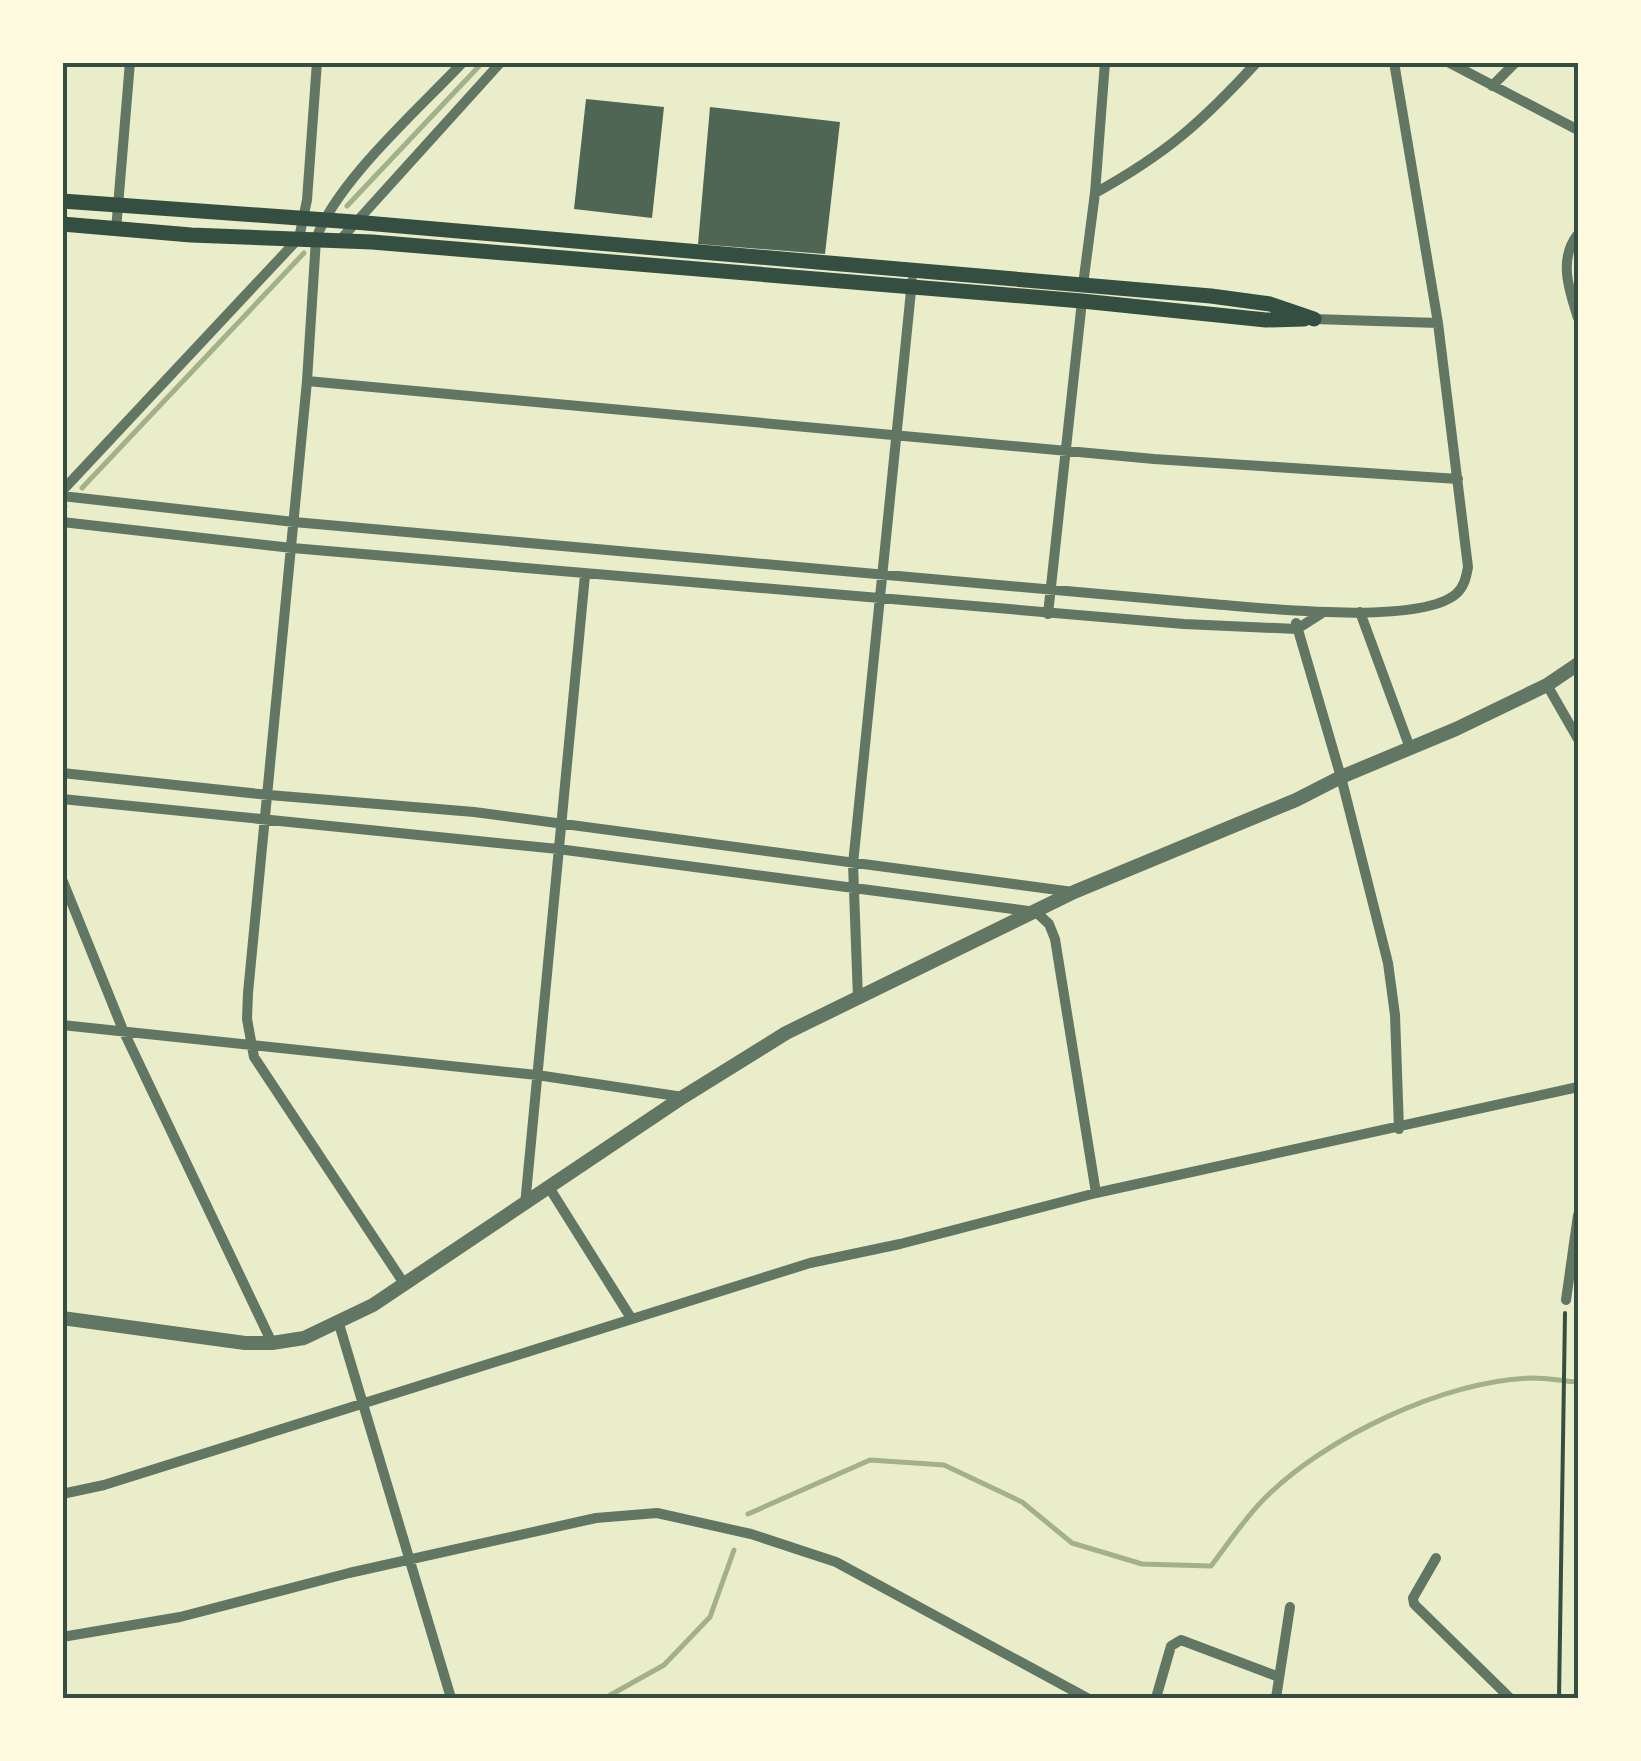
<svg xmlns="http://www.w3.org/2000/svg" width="1641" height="1761" viewBox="0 0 1641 1761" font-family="'Playfair Display',serif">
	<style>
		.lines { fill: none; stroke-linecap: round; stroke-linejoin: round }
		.stream { stroke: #a3b18a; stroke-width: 5 }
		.building { fill: #4f6655 }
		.path { stroke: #344e41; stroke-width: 4 }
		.minor { stroke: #617663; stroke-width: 10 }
		.tertiary { stroke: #617663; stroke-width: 14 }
		.secondary { stroke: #344e41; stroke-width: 15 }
		.neatline { fill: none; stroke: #344e41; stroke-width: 4 }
	</style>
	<rect width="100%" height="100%" fill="#e9edc9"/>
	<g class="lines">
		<path class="stream" d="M 347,206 L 483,62
			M 82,488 L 304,253
			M 62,507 L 65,506
			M 748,1514 L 870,1460 L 944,1465 L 1022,1502 L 1072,1543 L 1142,1564 L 1211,1566 C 1228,1544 1244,1519 1264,1499 C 1324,1438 1445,1380 1532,1378 C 1548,1378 1563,1381 1578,1382
			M 605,1698 L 664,1665 L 710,1617 L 734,1550"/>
	</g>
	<path class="building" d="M 586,99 L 664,107 L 652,218 L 574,209 Z
		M 710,107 L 840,122 L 825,254 L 698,244 Z"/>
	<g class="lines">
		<path class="path" d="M 1559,1698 L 1565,1313"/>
		<path class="minor" d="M 1448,62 L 1578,130
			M 1492,86 L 1516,62
			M 1095,193 C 1166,154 1202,122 1257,62
			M 116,230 L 130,62
			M 1578,234 C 1558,259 1569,290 1578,318
			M 340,240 L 501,62
			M 1083,285 L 1095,193 L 1105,62
			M 1314,319 L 1438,323
			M 307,381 L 1154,459 L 1458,479
			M 62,491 L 299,238 L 307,200 L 317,62
			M 62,496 L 294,522 L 1212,604 C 1263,608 1418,626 1456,594 C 1464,587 1466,578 1468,567 L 1438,323 L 1394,62
			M 62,522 L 292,548 L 1184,624 L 1297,629 L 1322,613
			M 1360,612 L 1410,748
			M 1048,614 L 1082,301
			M 1296,623 L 1341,777 L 1388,963 L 1395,1015 L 1399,1129
			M 1547,685 L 1578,739
			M 62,773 L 269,795 L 474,812 L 1073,892
			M 62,799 L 558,849 L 1036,912 L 1049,924 L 1055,939 L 1096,1193
			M 62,879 L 123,1030 L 272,1343
			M 858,998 L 853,864 L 912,281
			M 62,1025 L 537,1075 L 683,1097
			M 550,1189 L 631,1318
			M 525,1205 L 585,575
			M 405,1285 L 254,1057 L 247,1019 L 248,993 L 307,381 L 316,239 C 337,181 419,109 463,62
			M 1566,1300 L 1578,1215
			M 339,1324 L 451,1698
			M 62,1494 L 104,1485 L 810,1263 L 900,1244 L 1096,1193 L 1578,1087
			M 1436,1558 L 1413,1598 L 1414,1604 L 1510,1698
			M 62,1637 L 180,1617 L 349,1573 L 596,1518 L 657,1513 L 751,1534 L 836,1562 L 1087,1698
			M 1156,1698 L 1171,1646 L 1181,1640 L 1279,1677
			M 1276,1698 L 1290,1607"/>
		<path class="tertiary" d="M 62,1318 L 245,1343 L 272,1343 L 304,1338 L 373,1305 L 683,1097 L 786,1033 L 1074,892 L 1296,800 L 1341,777 L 1456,729 L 1547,685 L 1578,664"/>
		<path class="secondary" d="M 62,201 L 354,222 L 1211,296 L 1270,304 L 1314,319
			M 62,224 L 191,235 L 372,242 L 1082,301 L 1266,320 L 1304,319"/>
	</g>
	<rect width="1641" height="1761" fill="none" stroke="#fefae0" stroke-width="130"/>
	<rect x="65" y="65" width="1511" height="1631" class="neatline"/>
</svg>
